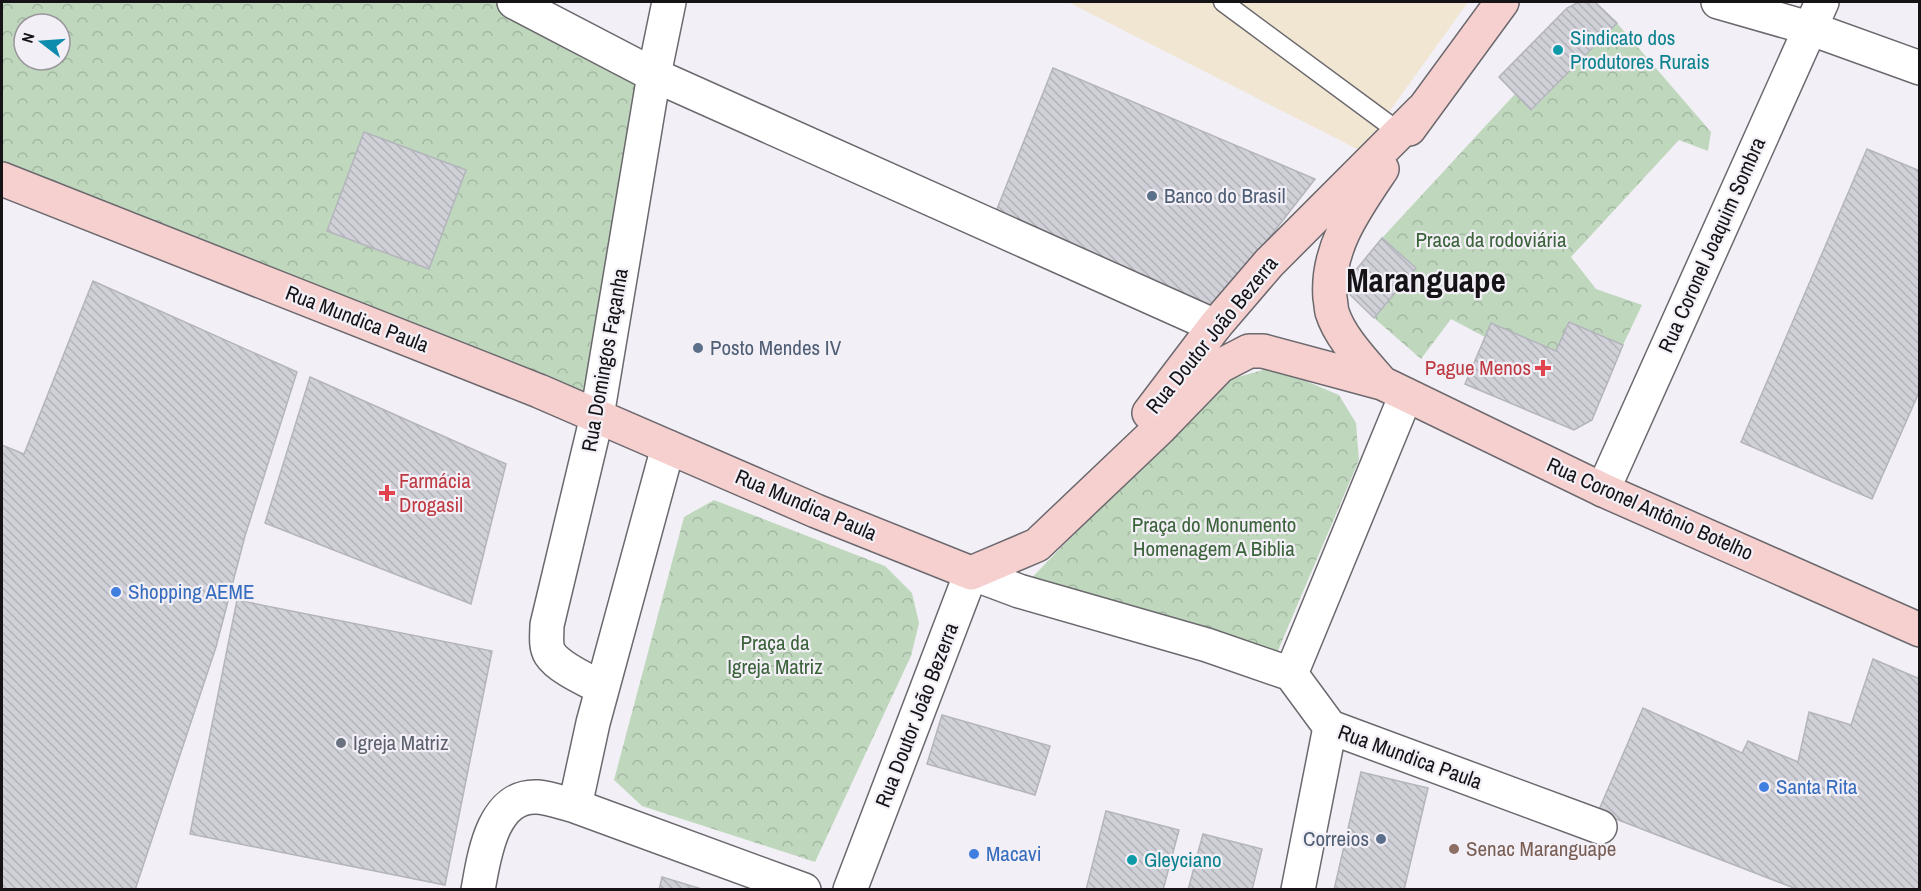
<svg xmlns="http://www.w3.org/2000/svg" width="1921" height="891" viewBox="0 0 1921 891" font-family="'Archivo Narrow',sans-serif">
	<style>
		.industrial { fill: #f0e6d1 }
		.forest { fill: url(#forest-crowns); fill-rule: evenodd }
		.building { fill: url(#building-back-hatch); stroke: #b4b5bc; stroke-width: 1.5 }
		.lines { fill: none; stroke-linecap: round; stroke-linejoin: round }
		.lane-casing { stroke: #6b686e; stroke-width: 21 }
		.street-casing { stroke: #6b686e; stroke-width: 36 }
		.secondary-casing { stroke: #6b686e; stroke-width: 36 }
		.lane { stroke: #fff; stroke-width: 18 }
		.street { stroke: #fff; stroke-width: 33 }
		.secondary { stroke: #f5d0ce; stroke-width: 33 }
		.culture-dot { fill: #0f9aa8; stroke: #f3eff6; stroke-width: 2 }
		.service-dot { fill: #5c6f8a; stroke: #f3eff6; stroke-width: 2 }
		.health-dot { fill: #e0444e; stroke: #f3eff6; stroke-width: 2 }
		.shop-dot { fill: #3f7fe0; stroke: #f3eff6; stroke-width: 2 }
		.worship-dot { fill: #6b7280; stroke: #f3eff6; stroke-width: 2 }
		.education-dot { fill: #8d6e63; stroke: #f3eff6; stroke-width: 2 }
		.labels { text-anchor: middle; stroke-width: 4.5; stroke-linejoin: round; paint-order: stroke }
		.culture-label { font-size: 21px; fill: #0d838f; stroke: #f3eff6; text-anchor: start }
		.service-label { font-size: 21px; fill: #4e5e75; stroke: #f3eff6; text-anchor: start }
		.park-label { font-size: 21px; fill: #3b633a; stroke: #f3eff6 }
		.street-label { font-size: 21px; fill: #151316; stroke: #f3eff6 }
		.health-label { font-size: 21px; fill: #be3a42; stroke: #f3eff6; text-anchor: end }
		.shop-label { font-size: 21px; fill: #366cbe; stroke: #f3eff6; text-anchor: start }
		.worship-label { font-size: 21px; fill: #5b616d; stroke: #f3eff6; text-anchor: start }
		.education-label { font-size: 21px; fill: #785e54; stroke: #f3eff6; text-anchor: start }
		.town-label { font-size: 33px; font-weight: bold; fill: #151316; stroke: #f3eff6 }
	</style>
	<defs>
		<pattern id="forest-crowns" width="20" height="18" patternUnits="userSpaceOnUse" patternTransform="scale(1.5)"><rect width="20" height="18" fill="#bfd8bd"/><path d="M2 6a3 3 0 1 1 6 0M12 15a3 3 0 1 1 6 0" fill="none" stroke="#a3b8a2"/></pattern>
		<pattern id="building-back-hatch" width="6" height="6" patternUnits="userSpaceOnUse" patternTransform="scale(1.5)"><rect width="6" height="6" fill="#d0d0d8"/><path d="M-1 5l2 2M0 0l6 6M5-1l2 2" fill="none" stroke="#b2b2b9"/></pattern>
	</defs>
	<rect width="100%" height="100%" fill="#f3eff6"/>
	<path class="industrial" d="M 1068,2 L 1468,2 L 1361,151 Z"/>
	<path class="forest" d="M 2,2 L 514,2 L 654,75 L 597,416 L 2,179 ZM 24,24 L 60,24 L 60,60 L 24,60 Z
		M 1617,23 L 1711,132 L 1708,151 L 1679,140 L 1571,257 L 1596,289 L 1642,305 L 1623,345 L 1569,322 L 1556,351 L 1491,323 L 1485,337 L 1451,319 L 1421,359 L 1374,318 L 1415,268 L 1382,238 L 1515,94 L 1532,110 Z
		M 1273,367 L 1339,395 L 1356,423 L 1359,460 L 1271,667 L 1019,591 L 1221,382 Z
		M 714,500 L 885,566 L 912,593 L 919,623 L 911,656 L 815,862 L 642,806 L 614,780 L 684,517 Z"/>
	<path class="building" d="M 1579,2 L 1595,2 L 1617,23 L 1531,110 L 1499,77 L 1567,8 Z
		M 1053,68 L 1315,179 L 1212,311 L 995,214 Z
		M 364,132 L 466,170 L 429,269 L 327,231 Z
		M 1867,149 L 1920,171 L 1920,390 L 1872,499 L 1741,442 Z
		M 1382,238 L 1416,268 L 1374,318 L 1342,287 Z
		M 93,281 L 297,372 L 245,536 L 216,647 L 135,890 L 2,890 L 2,445 L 24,454 Z
		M 1569,322 L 1623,345 L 1592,420 L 1574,430 L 1465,384 L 1491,323 L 1556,351 Z
		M 310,377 L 506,464 L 471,604 L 265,523 Z
		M 237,600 L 492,651 L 445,885 L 190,834 Z
		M 1873,659 L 1920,679 L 1920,890 L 1799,890 L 1598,812 L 1643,708 L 1742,753 L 1748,741 L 1798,762 L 1809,712 L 1851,725 Z
		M 942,715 L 1050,746 L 1035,795 L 927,764 Z
		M 1361,772 L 1428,788 L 1404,890 L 1334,890 Z
		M 1106,811 L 1179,830 L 1163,890 L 1086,890 Z
		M 1203,834 L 1262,849 L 1252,890 L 1188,890 Z
		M 662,877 L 705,890 L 659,890 Z"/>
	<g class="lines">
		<g class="lane-casing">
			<path id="lane" d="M 1223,2 L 1399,132"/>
		</g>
		<g class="street-casing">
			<path id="street" d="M 514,2 L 654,75 L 1215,326
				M 1718,2 L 1809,28 L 1920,68
				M 1603,490 L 1822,2
				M 1291,674 L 1406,395
				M 602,688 C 587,680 559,668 550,654 C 545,646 547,634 547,625 L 597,416 L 654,75 L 669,2
				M 575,806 L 804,890
				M 478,890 C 484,857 492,794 538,797 C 550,798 563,803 575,806 L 593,723 L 668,447
				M 850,890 L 971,573 L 1019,591 L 1207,645 L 1291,674 L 1330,727 L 1600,827
				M 1298,890 L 1330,727"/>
		</g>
		<g class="secondary-casing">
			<path id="secondary" d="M 1409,129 L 1502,2
				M 1382,169 C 1355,209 1326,249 1330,298 C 1331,303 1331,308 1332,312 C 1340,338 1365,363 1382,383
				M 2,179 L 539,391 L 816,511 L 971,573 L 1037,545 L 1159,429 L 1220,366 L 1249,351 L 1263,351 L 1382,383 L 1603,490 L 1920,630
				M 1149,413 L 1215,326 L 1269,263 L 1422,110"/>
		</g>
		<use href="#lane" class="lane"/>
		<use href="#street" class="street"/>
		<use href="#secondary" class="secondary"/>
	</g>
	<g class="culture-dot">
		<circle cx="1558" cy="50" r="6"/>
		<circle cx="1132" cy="860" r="6"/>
	</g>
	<g class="service-dot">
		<circle cx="1152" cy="196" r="6"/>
		<circle cx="698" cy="348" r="6"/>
		<circle cx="1381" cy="839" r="6"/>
	</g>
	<g class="health-dot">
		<path d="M1540 359h6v6h6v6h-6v6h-6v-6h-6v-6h6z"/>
		<path d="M384 484h6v6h6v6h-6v6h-6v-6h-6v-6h6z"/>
	</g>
	<g class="shop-dot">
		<circle cx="116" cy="592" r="6"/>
		<circle cx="1764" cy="787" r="6"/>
		<circle cx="974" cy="854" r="6"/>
	</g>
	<circle class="worship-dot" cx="341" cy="743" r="6"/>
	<circle class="education-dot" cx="1454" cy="849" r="6"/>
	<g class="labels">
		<g class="culture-label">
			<text x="1570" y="45">Sindicato dos<tspan x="1570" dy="24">Produtores Rurais</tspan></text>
			<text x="1144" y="867">Gleyciano</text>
		</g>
		<g class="service-label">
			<text x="1164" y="203">Banco do Brasil</text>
			<text x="710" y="355">Posto Mendes IV</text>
			<text x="1369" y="846" text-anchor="end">Correios</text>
		</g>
		<g class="park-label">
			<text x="1491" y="247">Praca da rodoviária</text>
			<text x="1214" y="532">Praça do Monumento<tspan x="1214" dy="24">Homenagem A Biblia</tspan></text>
			<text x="775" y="650">Praça da<tspan x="775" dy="24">Igreja Matriz</tspan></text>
		</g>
		<g class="street-label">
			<text transform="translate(1712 245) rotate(-66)" y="7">Rua Coronel Joaquim Sombra</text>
			<text transform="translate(357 319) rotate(21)" y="7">Rua Mundica Paula</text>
			<text transform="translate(1212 335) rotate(-51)" y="7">Rua Doutor João Bezerra</text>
			<text transform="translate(605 360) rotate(-80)" y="7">Rua Domingos Façanha</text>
			<text transform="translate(806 505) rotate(23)" y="7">Rua Mundica Paula</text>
			<text transform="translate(1650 509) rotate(24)" y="7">Rua Coronel Antônio Botelho</text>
			<text transform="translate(917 715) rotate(-69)" y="7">Rua Doutor João Bezerra</text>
			<text transform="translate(1410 757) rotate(20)" y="7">Rua Mundica Paula</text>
		</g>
		<g class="health-label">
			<text x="1531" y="375">Pague Menos</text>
			<text x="399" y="488" text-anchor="start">Farmácia<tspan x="399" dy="24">Drogasil</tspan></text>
		</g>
		<g class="shop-label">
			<text x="128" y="599">Shopping AEME</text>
			<text x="1776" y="794">Santa Rita</text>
			<text x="986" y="861">Macavi</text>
		</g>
		<g class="worship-label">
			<text x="353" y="750">Igreja Matriz</text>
		</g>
		<g class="education-label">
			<text x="1466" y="856">Senac Maranguape</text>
		</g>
		<g class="town-label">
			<text x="1426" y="292">Maranguape</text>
		</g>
	</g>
	<rect width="1921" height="891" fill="none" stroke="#151316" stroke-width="6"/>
	<g transform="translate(42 42) rotate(287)"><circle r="28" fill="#f3eff6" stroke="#9a979c" stroke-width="1.5"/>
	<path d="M0-4.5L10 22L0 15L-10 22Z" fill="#0d8cad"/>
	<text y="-9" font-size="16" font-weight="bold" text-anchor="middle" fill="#151316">N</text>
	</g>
</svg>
